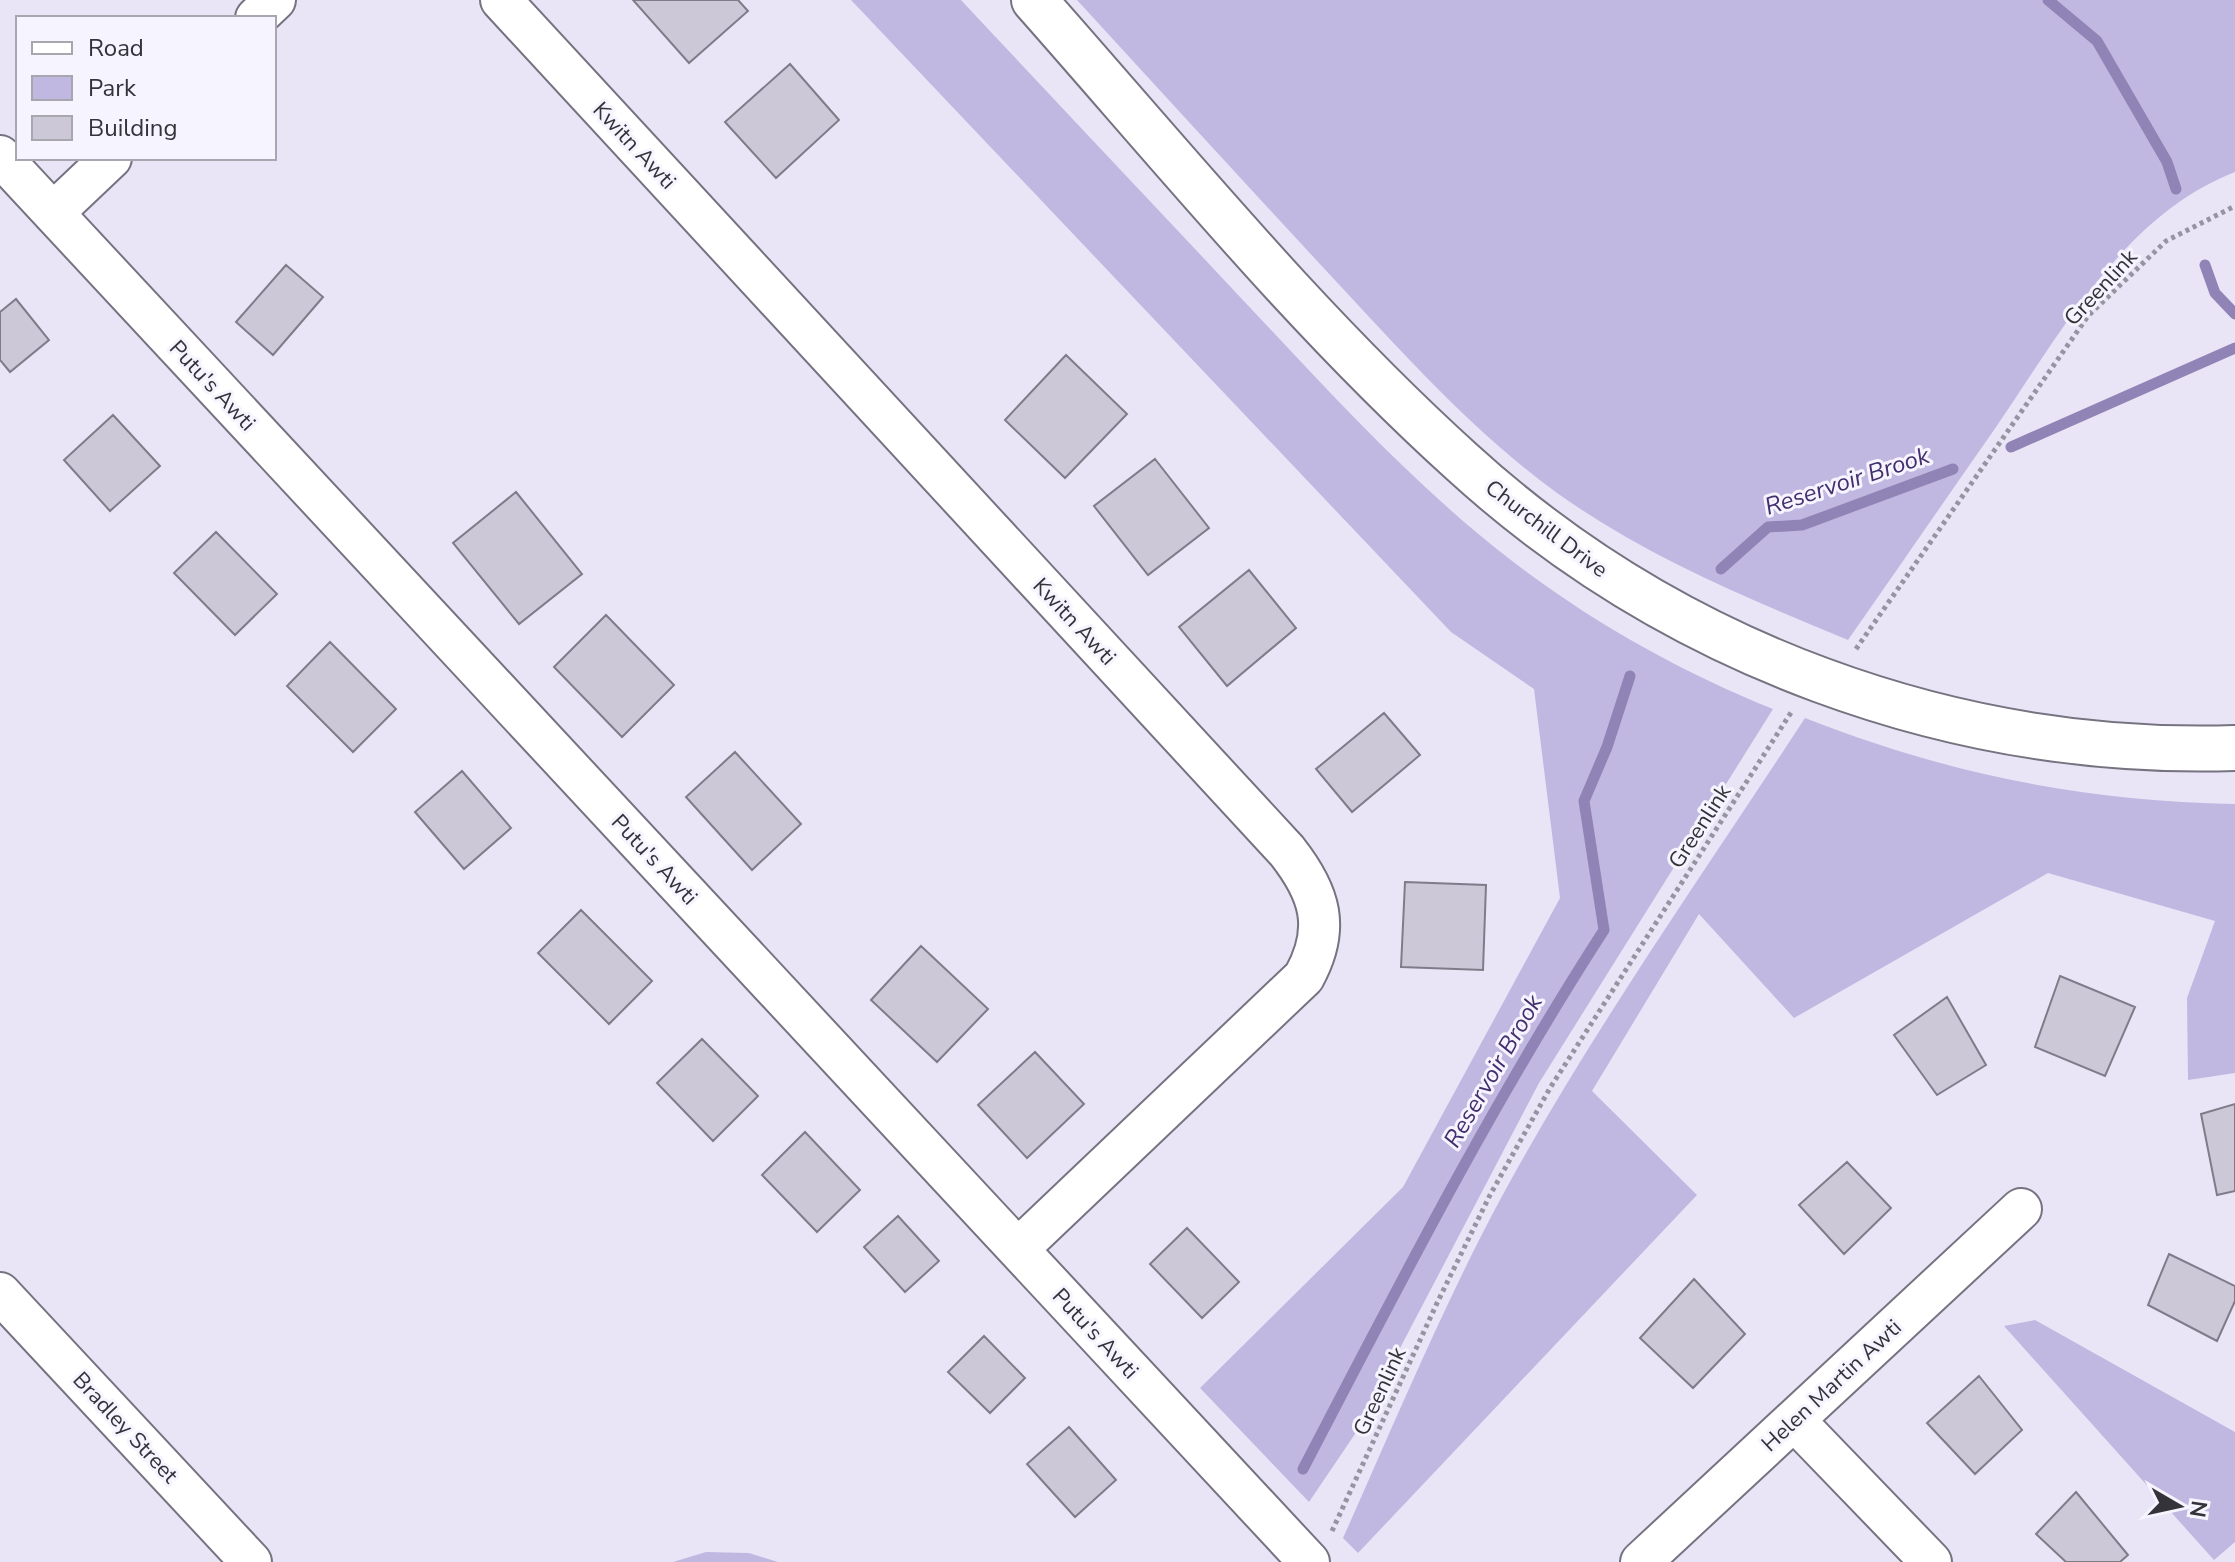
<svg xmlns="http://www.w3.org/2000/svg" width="2235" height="1562" viewBox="0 0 2235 1562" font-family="'Nunito Sans',sans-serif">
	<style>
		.green { fill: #c1b8e1 }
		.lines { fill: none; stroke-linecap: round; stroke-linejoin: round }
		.stream { stroke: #9084b6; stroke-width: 11 }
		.building { fill: #ccc8d8; stroke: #7f7c8a; stroke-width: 2 }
		.minor-casing { stroke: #767381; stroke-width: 44 }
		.secondary-casing { stroke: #767381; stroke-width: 48 }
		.path { stroke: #9694a0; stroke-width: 5; stroke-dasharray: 4 4; stroke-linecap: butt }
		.minor { stroke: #fff; stroke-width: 40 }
		.secondary { stroke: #fff; stroke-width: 44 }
		.labels { text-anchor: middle; stroke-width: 6; stroke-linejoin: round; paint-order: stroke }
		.street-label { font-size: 22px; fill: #343339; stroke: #f6f4fe }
		.water-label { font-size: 24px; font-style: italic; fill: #432f6e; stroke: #f6f4fe }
	</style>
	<rect width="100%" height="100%" fill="#e9e5f6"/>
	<path class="green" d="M 851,0 L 961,0 C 1049,94 1138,188 1226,282 C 1315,376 1404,477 1507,557 C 1588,620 1677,670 1773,709 L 1539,1083 L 1355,1434 L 1309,1502 L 1200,1388 L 1403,1187 L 1560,898 L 1534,689 L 1451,632 Z
		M 1077,0 L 2235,0 L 2235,172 C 2123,215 2059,336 1994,430 C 1945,500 1897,570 1848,640 C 1749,599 1645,556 1557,493 C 1473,432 1401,351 1331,276 C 1246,184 1161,92 1077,0 Z
		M 1805,718 C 1949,774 2080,801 2235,804 L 2235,1073 L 2188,1080 L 2187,998 L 2215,921 L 2048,873 L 1794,1018 L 1699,914 L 1592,1091 L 1697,1195 L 1358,1553 L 1343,1538 C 1394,1424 1442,1308 1501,1198 C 1591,1032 1702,876 1805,718 Z
		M 2035,1320 L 2235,1432 L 2235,1542 L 2214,1560 L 2004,1326 Z
		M 706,1552 L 749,1553 L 778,1562 L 673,1562 Z"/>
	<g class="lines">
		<path class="stream" d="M 2048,0 L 2097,41 L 2167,162 L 2176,189
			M 2205,265 L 2215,293 L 2235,314
			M 2011,447 L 2235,348
			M 1721,569 L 1768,527 L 1802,525 L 1953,469
			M 1303,1469 C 1398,1287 1492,1103 1604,930 L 1584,801 L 1607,747 L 1630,676"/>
	</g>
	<path class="building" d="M 633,0 L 738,0 L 748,11 L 689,63 Z
		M 790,64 L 839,120 L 776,178 L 725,122 Z
		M 286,265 L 323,297 L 273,355 L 236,322 Z
		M 16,299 L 49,340 L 10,372 L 0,360 L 0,312 Z
		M 1066,355 L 1127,414 L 1065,478 L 1005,420 Z
		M 113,415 L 160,466 L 110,511 L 64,460 Z
		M 1155,459 L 1209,528 L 1148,575 L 1094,506 Z
		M 516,492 L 582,574 L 519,624 L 453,543 Z
		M 216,532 L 277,594 L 235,635 L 174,573 Z
		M 1249,570 L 1296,628 L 1227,686 L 1179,627 Z
		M 606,615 L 674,685 L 622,737 L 554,667 Z
		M 330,642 L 396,709 L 353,752 L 287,686 Z
		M 1384,713 L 1420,755 L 1352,812 L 1316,769 Z
		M 735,752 L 801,824 L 752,870 L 686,797 Z
		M 462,771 L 511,828 L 464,869 L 415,812 Z
		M 1405,882 L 1486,885 L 1483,970 L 1401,967 Z
		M 581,910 L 652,981 L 609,1024 L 538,953 Z
		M 921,946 L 988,1009 L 937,1062 L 871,1000 Z
		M 2060,976 L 2135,1007 L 2105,1076 L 2035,1047 Z
		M 1947,997 L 1986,1065 L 1937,1095 L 1894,1035 Z
		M 702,1039 L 758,1096 L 713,1141 L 657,1083 Z
		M 1035,1052 L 1084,1104 L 1027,1158 L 978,1105 Z
		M 2235,1104 L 2235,1191 L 2217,1195 L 2201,1114 Z
		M 805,1132 L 860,1190 L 817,1232 L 762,1175 Z
		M 1847,1162 L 1891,1208 L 1844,1254 L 1799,1205 Z
		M 898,1216 L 939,1261 L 905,1292 L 864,1247 Z
		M 1187,1228 L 1239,1282 L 1202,1318 L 1150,1264 Z
		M 2169,1254 L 2235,1286 L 2235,1301 L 2217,1341 L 2148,1305 Z
		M 1694,1279 L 1745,1334 L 1693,1388 L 1640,1338 Z
		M 984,1336 L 1025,1378 L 990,1413 L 948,1372 Z
		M 1979,1376 L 2022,1430 L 1975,1474 L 1927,1423 Z
		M 1069,1427 L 1116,1480 L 1075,1517 L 1027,1464 Z
		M 2076,1492 L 2128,1555 L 2120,1562 L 2066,1562 L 2036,1534 Z"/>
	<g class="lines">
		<g class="minor-casing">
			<path id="minor" d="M 501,0 L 1287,851 C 1320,893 1331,928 1304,977 L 1018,1249
				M 256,18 L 275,0
				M 0,156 L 1309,1562
				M 53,213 L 111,158
				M 0,1293 L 251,1562
				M 1794,1420 L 1931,1562
				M 1641,1562 L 2021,1209"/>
		</g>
		<g class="secondary-casing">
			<path id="secondary" d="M 1034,0 C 1173,157 1306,321 1462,462 C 1671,653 1952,757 2235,748"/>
		</g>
		<path class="path" d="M 1856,649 L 2088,316 L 2166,241 L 2235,206
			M 1332,1531 L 1438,1301 L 1490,1195 L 1550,1088 L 1792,711"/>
		<use href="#minor" class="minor"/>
		<use href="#secondary" class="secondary"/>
	</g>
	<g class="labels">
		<g class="street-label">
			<text transform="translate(635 145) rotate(47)" y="8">Kwitn Awti</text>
			<text transform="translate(2100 287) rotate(-47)" y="8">Greenlink</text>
			<text transform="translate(213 385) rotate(47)" y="8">Putu's Awti</text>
			<text transform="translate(1547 528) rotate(37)" y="8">Churchill Drive</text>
			<text transform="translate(1075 621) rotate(47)" y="8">Kwitn Awti</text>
			<text transform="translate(1699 826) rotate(-57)" y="8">Greenlink</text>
			<text transform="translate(655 859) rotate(47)" y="8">Putu's Awti</text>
			<text transform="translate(1096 1333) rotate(47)" y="8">Putu's Awti</text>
			<text transform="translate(1831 1385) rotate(-43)" y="8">Helen Martin Awti</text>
			<text transform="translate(1379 1391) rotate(-65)" y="8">Greenlink</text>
			<text transform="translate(126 1427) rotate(47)" y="8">Bradley Street</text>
		</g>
		<g class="water-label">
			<text transform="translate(1847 481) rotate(-18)" y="8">Reservoir Brook</text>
			<text transform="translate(1493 1071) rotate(-60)" y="8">Reservoir Brook</text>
		</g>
	</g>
	<rect x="16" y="16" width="260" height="144" fill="#f6f4fe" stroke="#a8a7af" stroke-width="2"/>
	<rect x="32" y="42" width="40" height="12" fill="#ffffff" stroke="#a8a7af" stroke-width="2"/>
	<text x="88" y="56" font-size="24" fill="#343339">Road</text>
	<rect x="32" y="76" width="40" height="24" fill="#c1b8e1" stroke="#a8a7af" stroke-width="2"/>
	<text x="88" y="96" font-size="24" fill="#343339">Park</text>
	<rect x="32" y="116" width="40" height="24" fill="#ccc8d8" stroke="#a8a7af" stroke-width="2"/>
	<text x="88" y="136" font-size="24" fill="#343339">Building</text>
	<g transform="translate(2179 1506) rotate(99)" stroke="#f6f4fe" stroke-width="6" paint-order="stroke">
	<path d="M0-6L14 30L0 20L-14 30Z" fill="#343339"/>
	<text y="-12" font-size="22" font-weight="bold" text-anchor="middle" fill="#343339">N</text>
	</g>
</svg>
